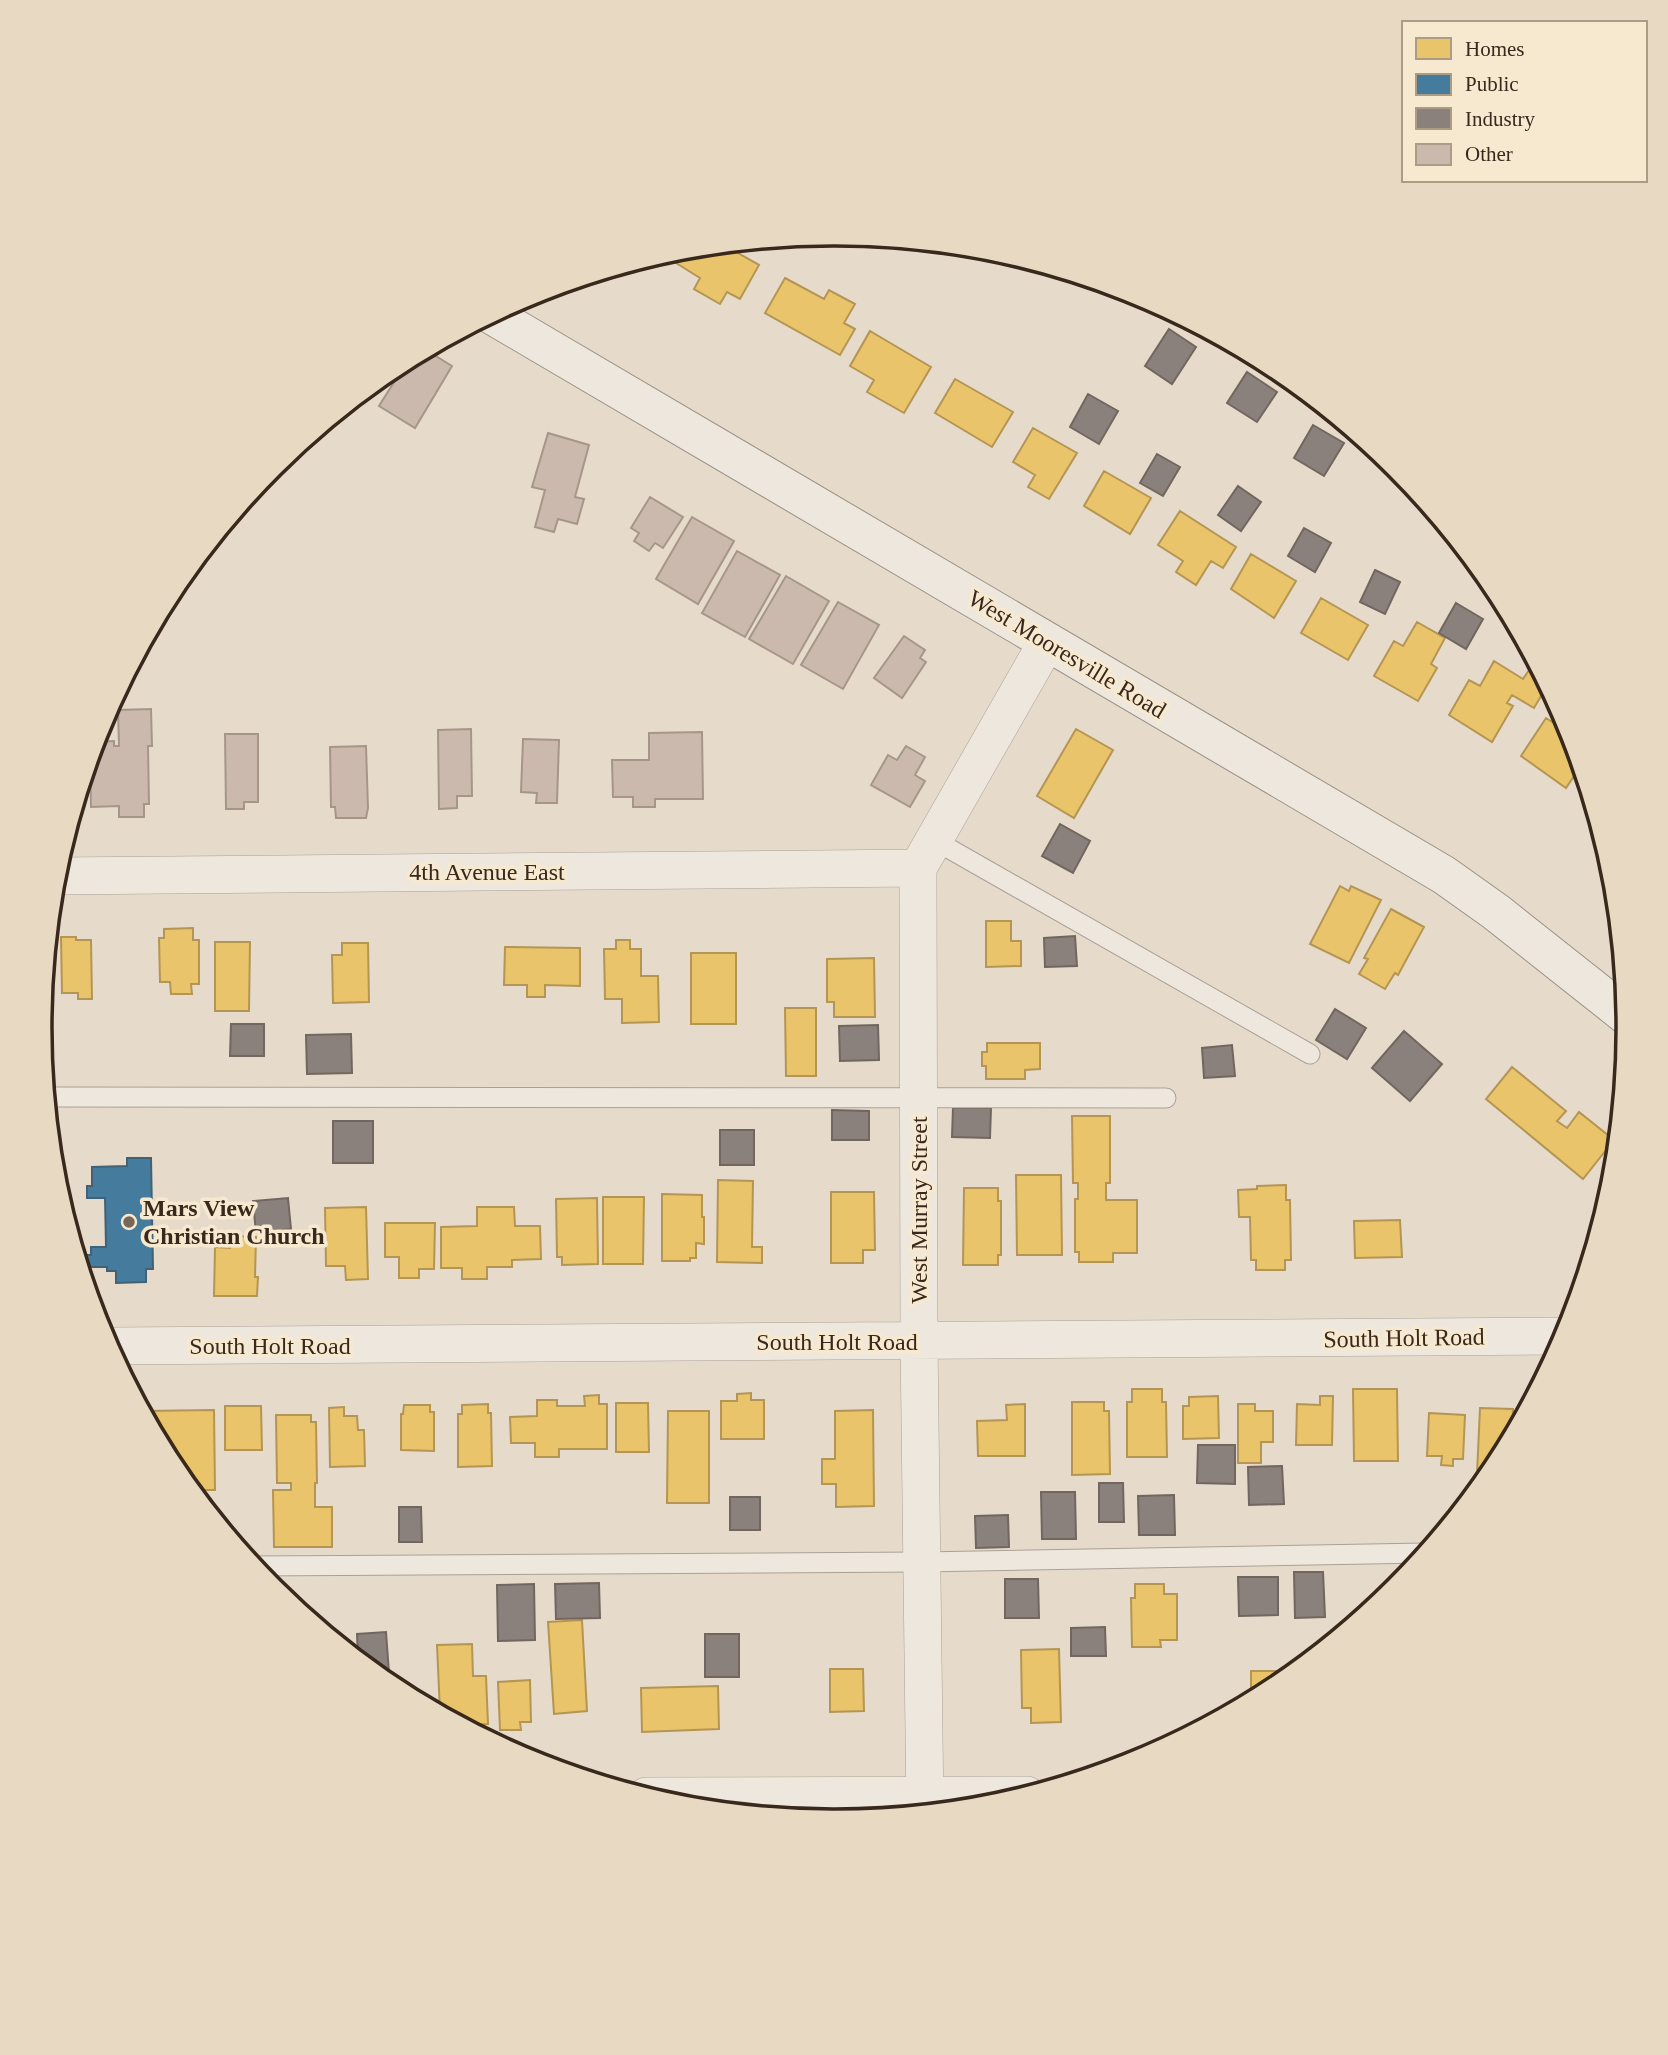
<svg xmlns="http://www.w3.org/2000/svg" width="1668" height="2055" viewBox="0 0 1668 2055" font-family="'Times New Roman',serif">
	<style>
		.homes { fill: #e9c46a; stroke: #b49553; stroke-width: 2 }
		.public { fill: #457b9d; stroke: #416276; stroke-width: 2 }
		.industry { fill: #8a817c; stroke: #72665f; stroke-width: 2 }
		.building { fill: #cab9ac; stroke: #a6968a; stroke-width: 2 }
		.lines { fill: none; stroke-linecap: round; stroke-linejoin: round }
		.lane-casing { stroke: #aba095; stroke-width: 21 }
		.street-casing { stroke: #aba095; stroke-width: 38 }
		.secondary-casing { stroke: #9a9084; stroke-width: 40 }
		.lane { stroke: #ede7de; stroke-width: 19 }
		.street { stroke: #ede7de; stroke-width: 37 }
		.secondary { stroke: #ede7de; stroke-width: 38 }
		.poi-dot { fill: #766759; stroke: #f7e9d0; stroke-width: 2.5 }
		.labels { text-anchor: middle; stroke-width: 7; stroke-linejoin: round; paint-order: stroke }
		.street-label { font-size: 24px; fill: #39281c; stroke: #f7e9d0 }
		.poi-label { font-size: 24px; font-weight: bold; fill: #39281c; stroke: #f7e9d0; text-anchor: start }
		.rim { fill: none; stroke: #39281c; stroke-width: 3.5 }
	</style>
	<rect width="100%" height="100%" fill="#e6dbcb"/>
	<path class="homes" d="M 724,245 L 759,265 L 740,299 L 727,292 L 720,304 L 694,289 L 700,278 L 676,263 L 685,248 Z
		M 785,278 L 824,299 L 829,290 L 855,304 L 844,323 L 855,329 L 840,355 L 765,313 Z
		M 1125,290 L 1138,294 L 1154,303 L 1153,306 Z
		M 1183,318 L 1219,338 L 1215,345 L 1180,324 Z
		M 870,331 L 931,367 L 904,413 L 867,392 L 874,380 L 850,366 Z
		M 955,379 L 1013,412 L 992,447 L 935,413 Z
		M 1033,428 L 1077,453 L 1049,499 L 1028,487 L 1035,475 L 1013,462 Z
		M 1104,471 L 1151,498 L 1130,534 L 1084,506 Z
		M 1180,511 L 1236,547 L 1223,568 L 1211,561 L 1196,585 L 1176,572 L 1183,561 L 1158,545 Z
		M 1251,554 L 1296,581 L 1274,618 L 1231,589 Z
		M 1321,598 L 1368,625 L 1348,660 L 1301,633 Z
		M 1417,622 L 1445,638 L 1431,664 L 1437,668 L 1418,701 L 1374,676 L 1394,641 L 1403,646 Z
		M 1494,661 L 1523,679 L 1531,667 L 1540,672 L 1547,686 L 1534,708 L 1512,695 L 1507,703 L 1513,706 L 1492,742 L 1449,715 L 1469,680 L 1480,686 Z
		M 1546,718 L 1565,730 L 1568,725 L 1580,767 L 1566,788 L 1521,756 Z
		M 1076,729 L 1113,750 L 1074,818 L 1037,796 Z
		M 1340,886 L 1349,891 L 1351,886 L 1381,900 L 1349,963 L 1310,944 Z
		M 1391,909 L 1424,927 L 1398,975 L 1395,973 L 1385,989 L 1359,974 L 1368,959 L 1364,958 Z
		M 986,921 L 1011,921 L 1011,941 L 1021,941 L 1021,966 L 986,967 Z
		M 193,928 L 193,940 L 199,940 L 199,984 L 191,984 L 192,994 L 171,994 L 170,982 L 160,982 L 159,938 L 164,938 L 164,929 Z
		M 61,937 L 76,937 L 76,940 L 91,940 L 92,999 L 78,999 L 78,993 L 62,993 Z
		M 616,940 L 630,940 L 630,949 L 641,949 L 641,976 L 658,976 L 659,1022 L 622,1023 L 622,999 L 605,999 L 604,949 L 616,949 Z
		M 215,942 L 250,942 L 249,1011 L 215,1011 Z
		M 342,943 L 368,943 L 369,1002 L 333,1003 L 332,955 L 342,955 Z
		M 505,947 L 580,948 L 580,986 L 545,985 L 545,997 L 527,997 L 527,985 L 504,985 Z
		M 691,953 L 736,953 L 736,1024 L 691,1024 Z
		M 874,958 L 875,1017 L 834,1017 L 834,1002 L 827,1002 L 827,959 Z
		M 785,1008 L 816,1008 L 816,1076 L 786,1076 Z
		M 987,1043 L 1040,1043 L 1040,1069 L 1025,1070 L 1025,1079 L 986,1079 L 986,1066 L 982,1066 L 982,1052 L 987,1052 Z
		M 1512,1067 L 1566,1111 L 1557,1121 L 1567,1128 L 1579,1112 L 1614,1140 L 1583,1179 L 1486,1099 Z
		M 1072,1116 L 1110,1116 L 1110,1183 L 1106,1183 L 1106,1200 L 1137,1200 L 1137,1253 L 1113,1253 L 1113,1262 L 1079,1262 L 1079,1252 L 1075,1252 L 1075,1199 L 1078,1199 L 1078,1183 L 1073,1183 Z
		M 1016,1175 L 1061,1175 L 1062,1255 L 1017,1255 Z
		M 718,1180 L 753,1181 L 752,1247 L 762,1247 L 762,1263 L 717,1262 Z
		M 1286,1185 L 1286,1200 L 1290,1200 L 1291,1260 L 1285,1260 L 1285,1270 L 1256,1270 L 1256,1260 L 1251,1260 L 1250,1217 L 1239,1217 L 1238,1190 L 1257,1189 L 1257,1186 Z
		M 964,1188 L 998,1188 L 998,1201 L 1001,1201 L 1001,1255 L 998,1255 L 998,1265 L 963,1265 Z
		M 831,1192 L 874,1192 L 875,1250 L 863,1250 L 863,1263 L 831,1263 Z
		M 662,1194 L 702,1195 L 702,1217 L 704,1217 L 704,1244 L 696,1243 L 696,1258 L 690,1258 L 690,1261 L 662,1261 Z
		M 603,1197 L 644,1197 L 643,1264 L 603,1264 Z
		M 597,1198 L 598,1264 L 562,1265 L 562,1257 L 557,1257 L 556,1199 Z
		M 366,1207 L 368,1279 L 346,1280 L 345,1266 L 326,1266 L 325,1208 Z
		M 477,1207 L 514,1207 L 515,1226 L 540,1226 L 541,1259 L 512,1260 L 512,1267 L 487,1267 L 487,1279 L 462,1279 L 462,1268 L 441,1268 L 441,1227 L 477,1226 Z
		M 1400,1220 L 1402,1257 L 1355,1258 L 1354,1221 Z
		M 385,1223 L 435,1223 L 434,1269 L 419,1269 L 419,1278 L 399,1278 L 399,1257 L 385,1257 Z
		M 230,1236 L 256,1237 L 255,1277 L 258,1277 L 257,1296 L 214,1296 L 215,1247 L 230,1248 Z
		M 1132,1389 L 1162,1389 L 1162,1402 L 1166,1402 L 1167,1457 L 1127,1457 L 1127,1402 L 1132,1402 Z
		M 1353,1389 L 1397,1389 L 1398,1461 L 1354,1461 Z
		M 751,1393 L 751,1400 L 764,1400 L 764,1439 L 721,1439 L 721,1401 L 737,1401 L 737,1394 Z
		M 599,1395 L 599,1404 L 607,1404 L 607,1449 L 559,1449 L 559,1457 L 535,1457 L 535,1443 L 511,1443 L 510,1417 L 537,1416 L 537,1400 L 557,1400 L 557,1406 L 585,1406 L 584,1396 Z
		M 1218,1396 L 1219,1438 L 1183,1439 L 1183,1406 L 1189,1406 L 1189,1397 Z
		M 1320,1396 L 1333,1396 L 1332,1445 L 1296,1445 L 1297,1404 L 1320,1405 Z
		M 1072,1402 L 1104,1402 L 1104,1411 L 1109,1411 L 1110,1474 L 1072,1475 Z
		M 616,1403 L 648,1403 L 649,1452 L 616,1452 Z
		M 488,1404 L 488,1413 L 491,1413 L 492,1466 L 458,1467 L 458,1414 L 462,1414 L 462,1405 Z
		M 1025,1404 L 1025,1456 L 978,1456 L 977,1421 L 1007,1420 L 1006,1405 Z
		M 1238,1404 L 1255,1404 L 1255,1411 L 1273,1411 L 1273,1442 L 1261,1442 L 1261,1463 L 1238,1463 Z
		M 404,1405 L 430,1405 L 430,1412 L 434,1412 L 434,1451 L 401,1450 L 401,1414 L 403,1414 Z
		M 225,1406 L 261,1406 L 262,1450 L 225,1450 Z
		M 344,1407 L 344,1416 L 357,1416 L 358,1430 L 364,1430 L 365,1466 L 330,1467 L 329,1408 Z
		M 1480,1408 L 1513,1409 L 1512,1435 L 1489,1474 L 1477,1474 Z
		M 214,1410 L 215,1490 L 192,1490 L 174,1468 L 143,1411 Z
		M 873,1410 L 874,1506 L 836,1507 L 836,1484 L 822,1484 L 822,1459 L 835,1459 L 835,1411 Z
		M 668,1411 L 709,1411 L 709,1503 L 667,1503 Z
		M 1429,1413 L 1465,1415 L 1463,1459 L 1453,1459 L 1453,1466 L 1441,1465 L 1442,1456 L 1427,1456 Z
		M 276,1415 L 311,1415 L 311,1422 L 316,1422 L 317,1483 L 315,1483 L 315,1507 L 332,1507 L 332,1547 L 274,1547 L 273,1490 L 291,1490 L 291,1483 L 277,1483 Z
		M 1135,1584 L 1164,1584 L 1164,1594 L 1177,1594 L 1177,1640 L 1160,1640 L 1161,1647 L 1132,1647 L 1131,1598 L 1135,1598 Z
		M 582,1620 L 587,1711 L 554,1714 L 548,1622 Z
		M 472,1644 L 473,1676 L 486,1676 L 488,1724 L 462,1725 L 440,1712 L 437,1645 Z
		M 1059,1649 L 1061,1722 L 1031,1723 L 1031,1708 L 1022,1708 L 1021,1650 Z
		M 830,1669 L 863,1669 L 864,1711 L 830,1712 Z
		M 1251,1671 L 1286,1671 L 1286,1678 L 1275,1688 L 1251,1700 Z
		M 530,1680 L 531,1722 L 520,1722 L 521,1730 L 500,1730 L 498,1682 Z
		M 718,1686 L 719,1729 L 642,1732 L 641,1688 Z"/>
	<path class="public" d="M 127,1158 L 151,1158 L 153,1269 L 146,1269 L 146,1282 L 116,1283 L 116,1271 L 107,1271 L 107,1267 L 87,1267 L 87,1255 L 91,1255 L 91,1247 L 106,1247 L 105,1198 L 87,1198 L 87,1186 L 92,1186 L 92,1167 L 127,1166 Z"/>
	<path class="industry" d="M 1169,329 L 1196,347 L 1172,384 L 1145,366 Z
		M 1247,372 L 1277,392 L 1257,422 L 1227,403 Z
		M 1088,394 L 1118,411 L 1099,444 L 1070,427 Z
		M 1313,425 L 1344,443 L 1324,476 L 1294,458 Z
		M 1157,454 L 1180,467 L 1163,496 L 1140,483 Z
		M 1238,486 L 1261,502 L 1241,531 L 1218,515 Z
		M 1304,528 L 1331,543 L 1315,572 L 1288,556 Z
		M 1375,570 L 1400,582 L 1385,614 L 1360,602 Z
		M 1456,603 L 1483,619 L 1466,649 L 1439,633 Z
		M 1060,824 L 1090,841 L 1073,873 L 1042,856 Z
		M 1075,936 L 1077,966 L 1045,967 L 1044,938 Z
		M 1335,1009 L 1366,1028 L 1347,1059 L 1316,1040 Z
		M 231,1024 L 264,1024 L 264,1056 L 230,1056 Z
		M 878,1025 L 879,1060 L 840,1061 L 839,1026 Z
		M 1404,1031 L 1442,1064 L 1410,1101 L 1372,1068 Z
		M 351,1034 L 352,1073 L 307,1074 L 306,1035 Z
		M 1232,1045 L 1235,1076 L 1204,1078 L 1202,1048 Z
		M 953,1108 L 991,1108 L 990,1138 L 952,1137 Z
		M 832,1110 L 869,1111 L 869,1140 L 832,1140 Z
		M 333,1121 L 373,1121 L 373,1163 L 333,1163 Z
		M 720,1130 L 754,1130 L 754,1165 L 720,1165 Z
		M 288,1198 L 291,1229 L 256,1233 L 253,1201 Z
		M 1198,1445 L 1235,1445 L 1235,1484 L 1197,1483 Z
		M 1282,1466 L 1284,1504 L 1249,1505 L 1248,1467 Z
		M 1099,1483 L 1123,1483 L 1124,1522 L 1099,1522 Z
		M 1041,1492 L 1075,1492 L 1076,1539 L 1042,1539 Z
		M 1174,1495 L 1175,1535 L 1139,1535 L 1138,1496 Z
		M 730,1497 L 760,1497 L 760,1530 L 730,1530 Z
		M 399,1507 L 421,1507 L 422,1542 L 399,1542 Z
		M 1008,1515 L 1009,1547 L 976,1548 L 975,1516 Z
		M 1294,1572 L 1323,1572 L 1325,1617 L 1295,1618 Z
		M 1238,1577 L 1278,1577 L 1278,1615 L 1239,1616 Z
		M 1005,1579 L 1038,1579 L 1039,1618 L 1005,1618 Z
		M 599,1583 L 600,1618 L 556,1619 L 555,1584 Z
		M 534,1584 L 535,1640 L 498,1641 L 497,1585 Z
		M 1105,1627 L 1106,1656 L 1071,1656 L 1071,1628 Z
		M 386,1632 L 389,1673 L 376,1673 L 358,1659 L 357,1634 Z
		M 705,1634 L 739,1634 L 739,1677 L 705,1677 Z"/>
	<path class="building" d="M 426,350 L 452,366 L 415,428 L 379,406 L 408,360 Z
		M 548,433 L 589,445 L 575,497 L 584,499 L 577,524 L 558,519 L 554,532 L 535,527 L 545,490 L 532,487 Z
		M 650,497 L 683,517 L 663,548 L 655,543 L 649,551 L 634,541 L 639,533 L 631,528 Z
		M 692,517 L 734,541 L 698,604 L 656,579 Z
		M 737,551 L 780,575 L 745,637 L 702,613 Z
		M 786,576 L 829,601 L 793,664 L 749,639 Z
		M 838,602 L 879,625 L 843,689 L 801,665 Z
		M 904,636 L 925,650 L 920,658 L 926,662 L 902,698 L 874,678 Z
		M 151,709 L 152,746 L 148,746 L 149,804 L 144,804 L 144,817 L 119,817 L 119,806 L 91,807 L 90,759 L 95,742 L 114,741 L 114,746 L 119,746 L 118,710 Z
		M 471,729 L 472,796 L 457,796 L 457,808 L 439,809 L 438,730 Z
		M 702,732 L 703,799 L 655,799 L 655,807 L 633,807 L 633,797 L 613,797 L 612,760 L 649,760 L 649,733 Z
		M 225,734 L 258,734 L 258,802 L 244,802 L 244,809 L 226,809 Z
		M 523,739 L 559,740 L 557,803 L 536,803 L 537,793 L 521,792 Z
		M 366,746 L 368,808 L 366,818 L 336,818 L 335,807 L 331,807 L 330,747 Z
		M 906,746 L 925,757 L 915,775 L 925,781 L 910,807 L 871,785 L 888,755 L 897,760 Z"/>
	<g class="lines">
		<g class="lane-casing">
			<path id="lane" d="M 934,840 L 1310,1054
				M 47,1097 L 1166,1098
				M 254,1566 L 922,1562 L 1425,1553"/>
		</g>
		<g class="street-casing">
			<path id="street" d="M 55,876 L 918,868
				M 109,1346 L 1565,1336
				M 646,1796 L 1027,1795
				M 925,1812 L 919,1342 L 918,868 L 1047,642"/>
		</g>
		<g class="secondary-casing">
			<path id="secondary" d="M 492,315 L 1444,875 L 1496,912 L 1626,1015"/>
		</g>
		<use href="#lane" class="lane"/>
		<use href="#street" class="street"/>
		<use href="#secondary" class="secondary"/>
	</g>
	<circle class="poi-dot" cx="129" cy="1222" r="7"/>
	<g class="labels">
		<g class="street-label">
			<text transform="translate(1067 654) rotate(31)" y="8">West Mooresville Road</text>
			<text x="487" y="880">4th Avenue East</text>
			<text transform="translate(919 1210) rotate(-90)" y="8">West Murray Street</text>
			<text transform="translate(1404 1338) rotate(-1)" y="8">South Holt Road</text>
			<text x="837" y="1350">South Holt Road</text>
			<text x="270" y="1354">South Holt Road</text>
		</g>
		<g class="poi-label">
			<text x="143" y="1216">Mars View<tspan x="143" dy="28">Christian Church</tspan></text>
		</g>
	</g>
	<path d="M0 0H1668V2055H0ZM833 246H835A781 781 0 0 1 1616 1027V1028A781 781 0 0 1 835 1809H833A781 781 0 0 1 52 1028V1027A781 781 0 0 1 833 246Z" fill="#e8dac2" fill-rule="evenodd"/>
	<path class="rim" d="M833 246H835A781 781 0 0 1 1616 1027V1028A781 781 0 0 1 835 1809H833A781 781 0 0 1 52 1028V1027A781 781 0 0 1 833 246Z"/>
	<rect x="1402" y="21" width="245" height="161" fill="#f7e9d0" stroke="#ab9c88" stroke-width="2"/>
	<rect x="1416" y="38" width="35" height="21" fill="#e9c46a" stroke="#ab9c88" stroke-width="2"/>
	<text x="1465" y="56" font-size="21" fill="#39281c">Homes</text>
	<rect x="1416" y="74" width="35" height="21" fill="#457b9d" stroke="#ab9c88" stroke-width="2"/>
	<text x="1465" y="91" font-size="21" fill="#39281c">Public</text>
	<rect x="1416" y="108" width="35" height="21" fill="#8a817c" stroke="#ab9c88" stroke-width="2"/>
	<text x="1465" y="126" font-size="21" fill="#39281c">Industry</text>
	<rect x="1416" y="144" width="35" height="21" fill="#cab9ac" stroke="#ab9c88" stroke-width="2"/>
	<text x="1465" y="161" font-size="21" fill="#39281c">Other</text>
</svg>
